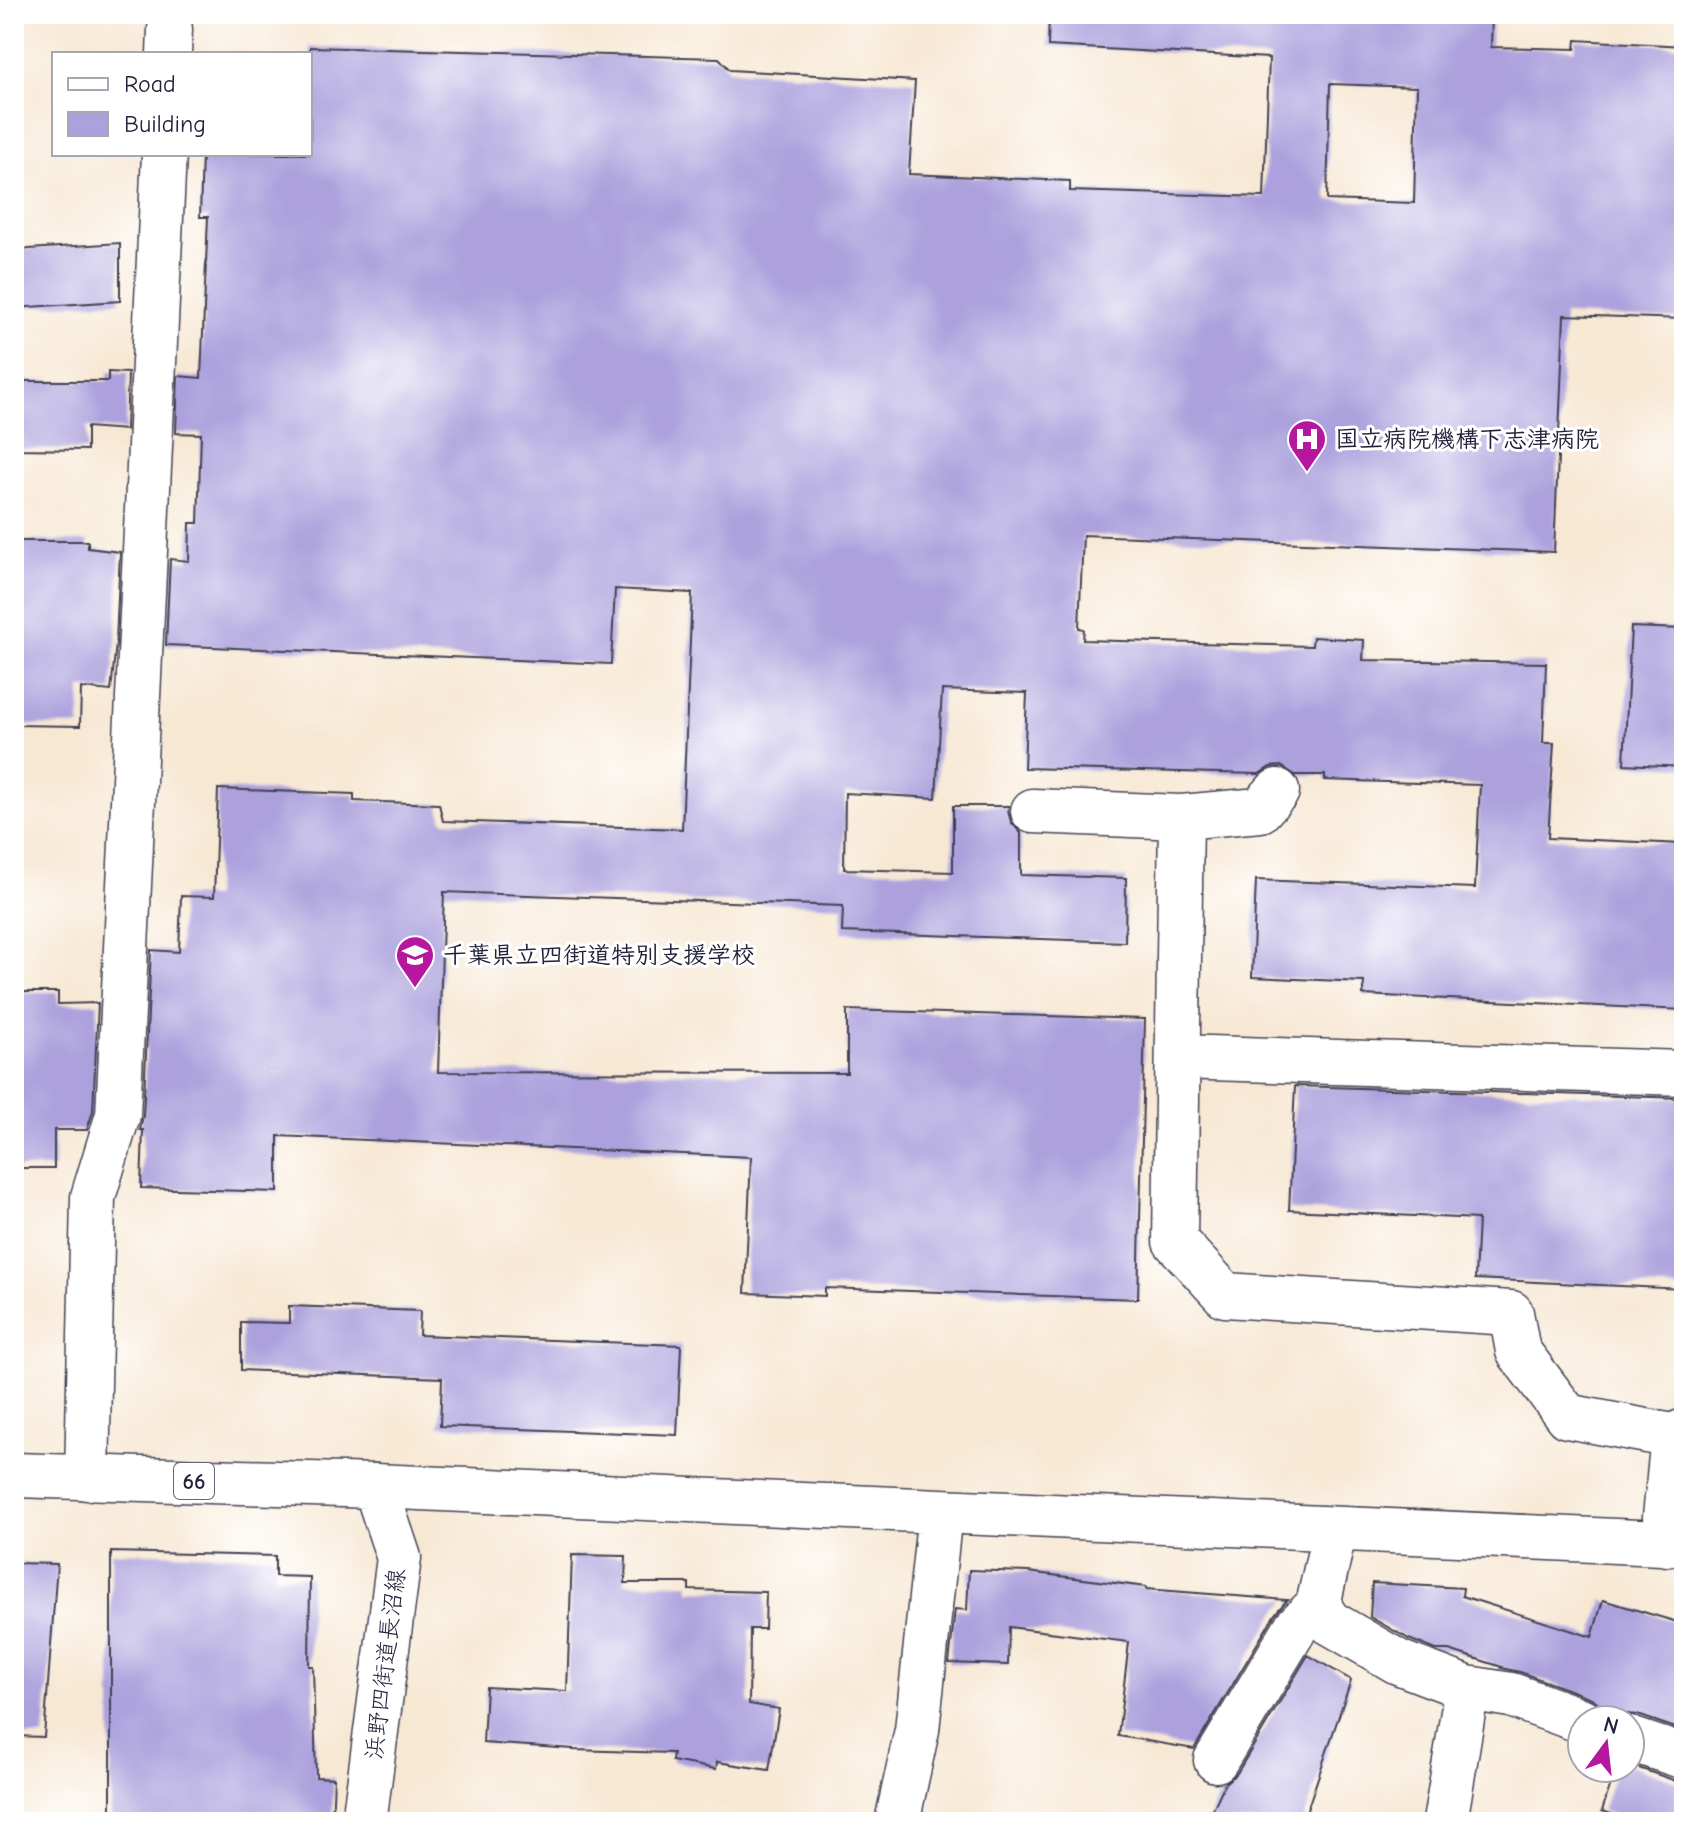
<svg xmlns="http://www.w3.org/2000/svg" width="1698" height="1836" viewBox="0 0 1698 1836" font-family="'Comic Neue','Klee One',sans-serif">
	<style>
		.building { fill: #aca1dd; fill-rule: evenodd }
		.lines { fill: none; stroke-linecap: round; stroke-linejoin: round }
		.minor-casing { stroke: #424052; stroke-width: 47 }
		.major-casing { stroke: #424052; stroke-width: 47 }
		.minor { stroke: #fff; stroke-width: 44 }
		.major { stroke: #fff; stroke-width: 44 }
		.labels { text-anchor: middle; stroke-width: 6; stroke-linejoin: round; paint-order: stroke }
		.shield { fill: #fff; stroke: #646476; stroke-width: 2 }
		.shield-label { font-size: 22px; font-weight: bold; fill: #22223b }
		.poi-label { font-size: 24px; font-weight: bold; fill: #22223b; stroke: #fff; text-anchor: start }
		.street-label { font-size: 24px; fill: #22223b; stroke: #fff }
	</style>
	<rect width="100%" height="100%" fill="#fff"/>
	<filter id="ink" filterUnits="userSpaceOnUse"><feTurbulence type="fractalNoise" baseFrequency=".0125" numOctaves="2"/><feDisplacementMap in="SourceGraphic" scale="16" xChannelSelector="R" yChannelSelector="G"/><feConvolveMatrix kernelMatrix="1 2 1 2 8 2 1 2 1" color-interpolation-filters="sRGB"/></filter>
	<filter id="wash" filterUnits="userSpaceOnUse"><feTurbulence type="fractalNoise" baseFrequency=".006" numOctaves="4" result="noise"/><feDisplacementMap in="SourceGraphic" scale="32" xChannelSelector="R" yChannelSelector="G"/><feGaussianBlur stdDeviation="1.8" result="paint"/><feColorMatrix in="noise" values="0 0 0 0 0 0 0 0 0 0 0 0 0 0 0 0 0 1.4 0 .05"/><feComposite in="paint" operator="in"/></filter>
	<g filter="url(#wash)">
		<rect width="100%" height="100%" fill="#f7e8d4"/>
		<g id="blocks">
			<path class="building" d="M 1049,14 L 1492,14 L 1491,47 L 1575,49 L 1576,40 L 1684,46 L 1684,319 L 1564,315 L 1554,552 L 1083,535 L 1079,628 L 1084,629 L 1083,640 L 1312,646 L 1313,637 L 1364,640 L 1363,660 L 1546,663 L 1543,743 L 1554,743 L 1548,838 L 1684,844 L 1684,1010 L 1363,995 L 1364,982 L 1252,977 L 1256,880 L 1475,888 L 1480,785 L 1325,780 L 1325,775 L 1295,775 L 1281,766 L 1270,767 L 1259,774 L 1024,768 L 1027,693 L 942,690 L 936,798 L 845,793 L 844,869 L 953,872 L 953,806 L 1009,806 L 1008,811 L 1011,822 L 1021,833 L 1021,875 L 1126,878 L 1125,942 L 842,932 L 843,906 L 444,892 L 438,1072 L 847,1073 L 847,1010 L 1145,1019 L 1138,1299 L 825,1288 L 825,1296 L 745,1293 L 751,1157 L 278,1136 L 278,1192 L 141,1188 L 143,1130 L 140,1130 L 143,1116 L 151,950 L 179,952 L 181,896 L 214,897 L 218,789 L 354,794 L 354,801 L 439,804 L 443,821 L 682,829 L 692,593 L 615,589 L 611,664 L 166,645 L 170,559 L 189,561 L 190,523 L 198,523 L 201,434 L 176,433 L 178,376 L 201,378 L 208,217 L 200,217 L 202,154 L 310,154 L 310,47 L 719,58 L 730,70 L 915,81 L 909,174 L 1070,181 L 1070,191 L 1264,197 L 1269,58 L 1048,46 ZM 1330,84 L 1417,87 L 1414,203 L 1327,200 Z
				M 120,243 L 120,301 L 14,308 L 14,250 Z
				M 108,372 L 128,373 L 126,430 L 87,427 L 87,450 L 14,449 L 14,381 L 108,381 Z
				M 14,541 L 88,541 L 88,548 L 120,552 L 116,643 L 111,691 L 81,688 L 80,726 L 14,725 Z
				M 1631,627 L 1684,629 L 1684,767 L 1624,764 Z
				M 14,992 L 58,992 L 58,1004 L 98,1003 L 93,1111 L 87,1130 L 54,1130 L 54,1168 L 14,1168 Z
				M 1295,1086 L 1684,1098 L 1684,1289 L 1475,1279 L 1478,1219 L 1289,1210 Z
				M 289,1306 L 420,1311 L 419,1335 L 681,1345 L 677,1435 L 440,1426 L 442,1378 L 241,1370 L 241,1322 L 289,1323 Z
				M 111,1552 L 275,1556 L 275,1576 L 310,1577 L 309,1666 L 313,1666 L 316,1777 L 334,1778 L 332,1822 L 111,1822 Z
				M 572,1555 L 626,1556 L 625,1583 L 689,1583 L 689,1590 L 766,1592 L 765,1629 L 750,1629 L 749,1704 L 779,1709 L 769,1770 L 717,1762 L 716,1769 L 672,1761 L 673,1753 L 573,1750 L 573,1749 L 483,1743 L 486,1687 L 567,1691 Z
				M 14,1563 L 57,1564 L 44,1737 L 14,1736 Z
				M 969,1570 L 1028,1572 L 1146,1587 L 1146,1589 L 1287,1600 L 1275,1614 L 1194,1749 L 1118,1736 L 1129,1642 L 1009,1627 L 1008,1665 L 949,1663 L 955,1609 L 967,1610 Z
				M 1372,1583 L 1463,1588 L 1462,1596 L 1592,1637 L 1603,1600 L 1684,1624 L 1684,1731 L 1638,1715 L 1626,1714 L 1617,1718 L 1606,1715 L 1603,1706 L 1591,1698 L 1520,1672 L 1501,1668 L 1502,1667 L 1449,1650 L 1436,1650 L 1409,1639 L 1370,1617 Z
				M 1308,1655 L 1351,1680 L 1303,1822 L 1207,1822 L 1225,1783 L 1237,1773 Z
				M 1630,1765 L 1676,1781 L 1684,1781 L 1684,1822 L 1637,1822 L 1602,1811 L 1616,1768 L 1630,1768 Z"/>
		</g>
	</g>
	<g filter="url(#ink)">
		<use href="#blocks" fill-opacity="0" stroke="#424052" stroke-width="2"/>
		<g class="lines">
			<g class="minor-casing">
				<path id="minor" d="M 169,54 L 170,29
					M 1033,811 L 1181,817 L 1260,810 L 1277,791
					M 1181,817 L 1175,1241 L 1225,1295 L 1511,1313 L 1518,1351 L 1567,1416 L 1673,1436 L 1684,1431
					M 1178,1057 L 1684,1073
					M 87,1478 L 93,1197 L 118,1115 L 164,154
					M 375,1486 L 1684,1544
					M 1335,1529 L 1318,1605 L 1329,1622 L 1398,1662 L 1467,1688 L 1511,1695 L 1582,1721
					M 1667,1544 L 1665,1517 L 1673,1436
					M 1630,1739 L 1684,1757
					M 1216,1760 L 1296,1627 L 1318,1605
					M 897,1822 L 917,1730 L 940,1512
					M 1445,1822 L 1467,1688"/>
			</g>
			<g class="major-casing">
				<path id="major" d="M 14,1475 L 375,1486 L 399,1558 L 364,1822"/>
			</g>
			<use href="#minor" class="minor"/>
			<use href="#major" class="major"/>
		</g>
	</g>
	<defs>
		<g id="hospital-pin" transform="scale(2)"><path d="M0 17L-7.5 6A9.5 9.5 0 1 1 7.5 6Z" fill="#b5179e" stroke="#fff"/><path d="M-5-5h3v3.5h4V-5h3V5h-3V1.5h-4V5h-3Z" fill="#fff"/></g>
		<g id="school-pin" transform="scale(2)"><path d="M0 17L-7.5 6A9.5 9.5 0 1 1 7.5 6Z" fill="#b5179e" stroke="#fff"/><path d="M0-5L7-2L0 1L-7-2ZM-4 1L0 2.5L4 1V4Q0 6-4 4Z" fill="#fff"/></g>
	</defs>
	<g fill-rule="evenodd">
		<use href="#hospital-pin" x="1307" y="439"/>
		<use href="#school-pin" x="415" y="955"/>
	</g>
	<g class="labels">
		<rect class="shield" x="174" y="1463" width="40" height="36" rx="6"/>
		<g class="shield-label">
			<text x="194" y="1489">66</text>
		</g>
		<g class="poi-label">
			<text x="1335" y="447">国立病院機構下志津病院</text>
			<text x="443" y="963">千葉県立四街道特別支援学校</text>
		</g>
		<g class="street-label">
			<text transform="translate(385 1664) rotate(-83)" y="8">浜野四街道長沼線</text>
		</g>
	</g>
	<rect width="1698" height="1836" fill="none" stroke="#fff" stroke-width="48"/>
	<rect x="52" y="52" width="260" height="104" fill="#ffffff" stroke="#a7a7b1" stroke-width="2"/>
	<rect x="68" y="78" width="40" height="12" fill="#ffffff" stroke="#a7a7b1" stroke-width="2"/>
	<text x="124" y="92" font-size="24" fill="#22223b">Road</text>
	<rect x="68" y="112" width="40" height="24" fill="#aca1dd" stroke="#a7a7b1" stroke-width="2"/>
	<text x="124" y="132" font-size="24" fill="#22223b">Building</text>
	<g transform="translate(1606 1744) rotate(15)"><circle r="38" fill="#ffffff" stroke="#a7a7b1" stroke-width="2"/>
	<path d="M0-6L14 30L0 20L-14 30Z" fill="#b5179e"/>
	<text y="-12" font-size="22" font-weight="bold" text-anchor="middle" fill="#22223b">N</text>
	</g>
</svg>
